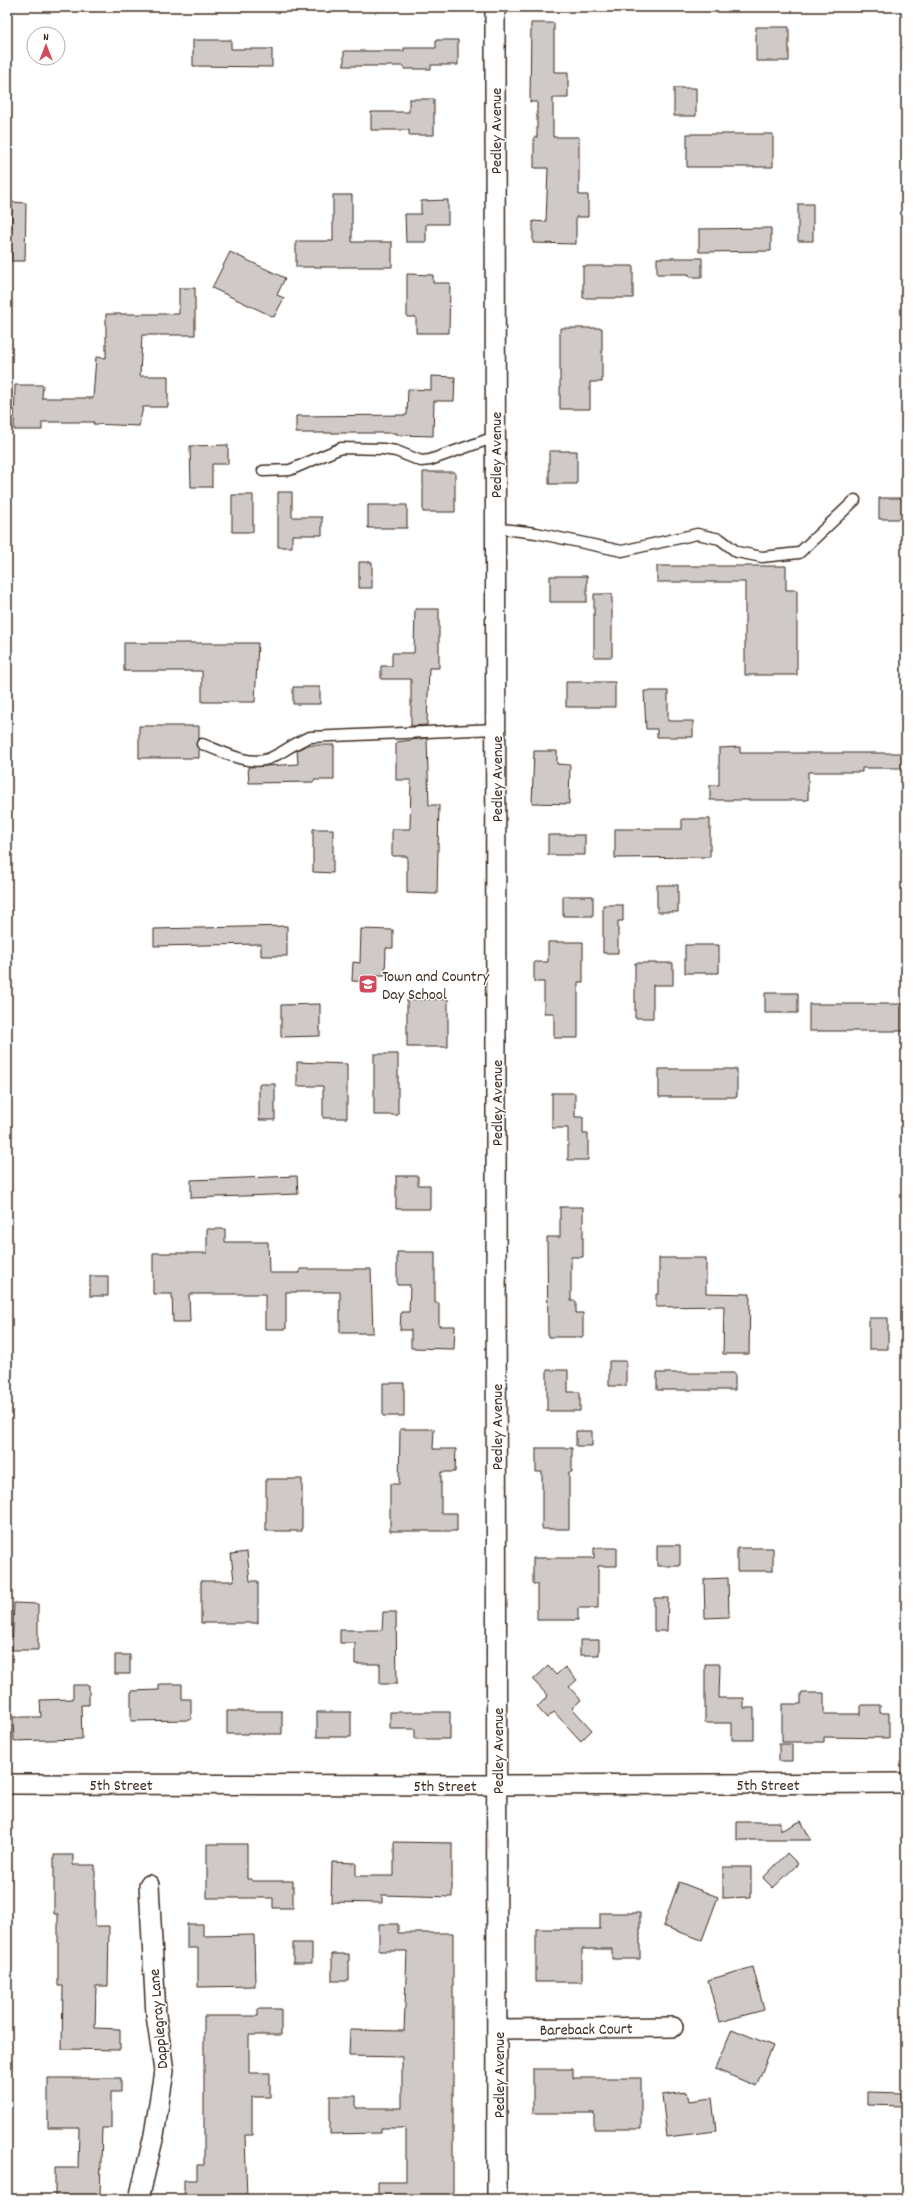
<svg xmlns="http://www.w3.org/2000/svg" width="913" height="2206" viewBox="0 0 913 2206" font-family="Dekko,sans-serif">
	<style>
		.building { fill: #cfcac7; stroke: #3b2a1e }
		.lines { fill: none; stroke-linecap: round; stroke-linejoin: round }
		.service-casing { stroke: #3b2a1e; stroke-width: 13 }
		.minor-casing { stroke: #3b2a1e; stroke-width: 22 }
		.service { stroke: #fff; stroke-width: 10 }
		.minor { stroke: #fff; stroke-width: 19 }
		.labels { text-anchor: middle; stroke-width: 3; stroke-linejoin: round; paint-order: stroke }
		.street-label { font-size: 16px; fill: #3b2a1e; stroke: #fff }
		.poi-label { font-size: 16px; fill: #3b2a1e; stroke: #fff; text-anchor: start }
	</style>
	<rect width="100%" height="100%" fill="#fff"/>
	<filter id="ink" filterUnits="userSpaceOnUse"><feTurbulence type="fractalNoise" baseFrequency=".025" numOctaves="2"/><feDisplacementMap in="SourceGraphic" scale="8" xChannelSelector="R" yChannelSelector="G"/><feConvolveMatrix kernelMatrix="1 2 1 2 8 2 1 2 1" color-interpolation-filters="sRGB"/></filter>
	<g filter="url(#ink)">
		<path class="building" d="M 531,23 L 554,23 L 554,72 L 568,72 L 568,98 L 553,98 L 553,137 L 579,137 L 579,195 L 588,195 L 588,217 L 576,217 L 576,244 L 533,243 L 533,221 L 546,222 L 548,168 L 534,168 L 534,137 L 537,137 L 537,102 L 530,102 Z
			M 756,27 L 789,27 L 789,61 L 756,61 Z
			M 193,40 L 231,40 L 231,49 L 272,49 L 272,67 L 193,66 Z
			M 436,40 L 458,40 L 458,65 L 431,65 L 431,69 L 404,69 L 404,66 L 344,66 L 344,51 L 404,51 L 404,48 L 436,48 Z
			M 674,88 L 696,88 L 696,116 L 674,116 Z
			M 409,99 L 434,99 L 434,135 L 409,135 L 409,130 L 371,130 L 371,112 L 409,112 Z
			M 687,134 L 773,134 L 773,167 L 687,167 Z
			M 333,195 L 352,195 L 352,242 L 392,242 L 392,267 L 296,267 L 296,241 L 333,241 Z
			M 448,200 L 448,224 L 426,224 L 426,242 L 406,242 L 405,214 L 421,214 L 421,201 Z
			M 12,202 L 26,203 L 25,261 L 11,261 Z
			M 798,204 L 813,204 L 813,241 L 798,241 Z
			M 771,228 L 771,251 L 699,252 L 699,229 Z
			M 230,252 L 285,278 L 277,295 L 284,298 L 274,317 L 212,288 Z
			M 657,258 L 702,258 L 702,277 L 689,277 L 689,274 L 657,274 Z
			M 583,266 L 633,266 L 633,298 L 583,298 Z
			M 407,274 L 433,275 L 433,283 L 450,283 L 449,333 L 416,333 L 416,317 L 407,317 Z
			M 179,288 L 195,288 L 195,335 L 142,335 L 140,376 L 168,376 L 168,407 L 143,407 L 139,426 L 93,424 L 94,422 L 42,422 L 42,430 L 14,430 L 15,385 L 43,385 L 42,398 L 93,398 L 96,357 L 106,358 L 106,314 L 179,314 Z
			M 560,328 L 602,328 L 602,382 L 590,382 L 590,409 L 560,409 Z
			M 431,376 L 455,377 L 454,401 L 434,401 L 433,436 L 397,435 L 397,433 L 296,433 L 296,416 L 407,415 L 408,389 L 431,390 Z
			M 228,445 L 228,464 L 212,464 L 212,487 L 191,487 L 190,446 Z
			M 549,451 L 577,451 L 577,484 L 549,484 Z
			M 423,472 L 455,472 L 455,512 L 423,512 Z
			M 278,492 L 292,492 L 292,517 L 322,517 L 322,535 L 292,535 L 292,547 L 278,547 Z
			M 232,495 L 253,495 L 253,532 L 232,532 Z
			M 879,498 L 906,498 L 906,519 L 879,519 Z
			M 368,505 L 407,505 L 407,528 L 368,528 Z
			M 359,562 L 372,562 L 372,588 L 359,588 Z
			M 657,566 L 786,566 L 786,590 L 797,590 L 797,675 L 745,675 L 745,582 L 657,582 Z
			M 550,576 L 587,576 L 587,602 L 550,602 Z
			M 594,594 L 612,594 L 612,657 L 594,657 Z
			M 415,609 L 439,609 L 439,668 L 429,668 L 427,725 L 411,726 L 411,679 L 381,679 L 381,666 L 392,666 L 392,653 L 414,653 Z
			M 124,643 L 258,643 L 255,702 L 202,702 L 202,671 L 124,671 Z
			M 566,682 L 615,682 L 615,707 L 566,707 Z
			M 293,687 L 320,687 L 320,704 L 293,704 Z
			M 644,691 L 668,691 L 668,721 L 693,721 L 693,737 L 657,737 L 657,729 L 646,729 Z
			M 139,726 L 199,726 L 199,739 L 196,745 L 199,749 L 199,758 L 139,758 Z
			M 427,738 L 429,805 L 439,805 L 437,894 L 407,893 L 407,856 L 392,856 L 392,829 L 410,829 L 411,780 L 396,780 L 396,742 Z
			M 307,745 L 334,745 L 334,780 L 314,780 L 314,782 L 249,783 L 248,767 L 298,764 L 297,750 Z
			M 740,747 L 740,753 L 906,753 L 906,768 L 862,768 L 862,772 L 808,772 L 808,800 L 710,800 L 710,785 L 719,785 L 719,748 Z
			M 534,751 L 557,751 L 557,764 L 570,765 L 569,804 L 532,803 Z
			M 682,819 L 710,819 L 710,857 L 615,858 L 615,829 L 682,829 Z
			M 313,829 L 333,829 L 333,873 L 313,872 Z
			M 548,835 L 585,835 L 585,855 L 548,855 Z
			M 657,885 L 678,885 L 678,912 L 657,912 Z
			M 563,896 L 593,896 L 593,916 L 563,916 Z
			M 603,905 L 623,905 L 623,921 L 618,921 L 618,953 L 603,953 Z
			M 287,926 L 287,956 L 261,956 L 261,944 L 154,946 L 154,929 Z
			M 361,929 L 393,930 L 393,948 L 386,948 L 385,975 L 376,975 L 376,982 L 352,981 L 353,962 L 360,963 Z
			M 548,942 L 583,942 L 583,982 L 578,982 L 578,1038 L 554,1038 L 554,1013 L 544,1013 L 544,982 L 534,982 L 534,962 L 548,962 Z
			M 685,945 L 719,945 L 719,973 L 685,973 Z
			M 635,963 L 673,963 L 673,985 L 653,985 L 653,1018 L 635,1018 Z
			M 765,993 L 798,993 L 798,1013 L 765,1013 Z
			M 448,999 L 448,1047 L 407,1047 L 407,1000 Z
			M 320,1004 L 320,1036 L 281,1037 L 281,1005 Z
			M 809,1004 L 904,1004 L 904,1031 L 809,1031 Z
			M 374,1054 L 398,1054 L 398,1115 L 374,1115 Z
			M 297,1062 L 347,1064 L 347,1118 L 323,1118 L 323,1086 L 297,1086 Z
			M 659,1069 L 737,1069 L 737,1097 L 659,1097 Z
			M 259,1084 L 275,1084 L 275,1120 L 259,1120 Z
			M 552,1093 L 575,1093 L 575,1117 L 583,1117 L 583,1134 L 588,1134 L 588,1160 L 568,1160 L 568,1128 L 552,1128 Z
			M 297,1176 L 298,1194 L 191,1198 L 191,1180 Z
			M 396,1176 L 418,1176 L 418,1185 L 430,1185 L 430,1209 L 396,1209 Z
			M 560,1207 L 583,1207 L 583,1257 L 571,1257 L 571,1301 L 576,1301 L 576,1313 L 583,1313 L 583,1337 L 548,1337 L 547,1237 L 560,1237 Z
			M 207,1229 L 225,1229 L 225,1242 L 268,1242 L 269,1273 L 300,1273 L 300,1269 L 371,1269 L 373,1333 L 340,1333 L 340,1292 L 286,1292 L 286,1329 L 265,1329 L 265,1294 L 189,1294 L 190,1322 L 173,1322 L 172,1294 L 153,1294 L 153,1253 L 207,1253 Z
			M 397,1252 L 435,1252 L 435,1303 L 439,1303 L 439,1326 L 455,1326 L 454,1349 L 411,1348 L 411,1330 L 400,1330 L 401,1312 L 409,1312 L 410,1285 L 397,1285 Z
			M 659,1258 L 706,1258 L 706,1293 L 750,1294 L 749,1354 L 723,1354 L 724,1306 L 656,1307 L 656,1294 L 659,1294 Z
			M 90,1276 L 108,1276 L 108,1296 L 90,1296 Z
			M 869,1318 L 888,1318 L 888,1349 L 869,1349 Z
			M 609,1361 L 626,1361 L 626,1386 L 609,1386 Z
			M 547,1370 L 568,1370 L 568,1392 L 580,1392 L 580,1411 L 547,1411 Z
			M 657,1373 L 735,1373 L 735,1390 L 657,1390 Z
			M 383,1383 L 404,1383 L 404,1416 L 383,1416 Z
			M 400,1429 L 434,1429 L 433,1449 L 456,1449 L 455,1472 L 441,1472 L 441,1513 L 457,1513 L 457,1531 L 390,1531 L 390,1484 L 399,1484 Z
			M 576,1431 L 592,1431 L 592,1446 L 576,1446 Z
			M 536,1448 L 572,1448 L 572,1472 L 569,1472 L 569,1529 L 542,1529 L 542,1472 L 536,1472 Z
			M 266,1479 L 302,1479 L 302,1531 L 266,1531 Z
			M 657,1545 L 680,1545 L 680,1566 L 657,1566 Z
			M 594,1548 L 617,1548 L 617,1566 L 598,1566 L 598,1608 L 578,1608 L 578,1620 L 537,1620 L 537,1584 L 533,1584 L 533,1558 L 594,1558 Z
			M 737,1548 L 773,1548 L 773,1571 L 737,1571 Z
			M 247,1552 L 250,1581 L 258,1581 L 258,1623 L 201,1623 L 201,1581 L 234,1581 L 231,1554 Z
			M 728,1578 L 729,1617 L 705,1618 L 704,1579 Z
			M 654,1598 L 668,1598 L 667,1631 L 654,1631 Z
			M 14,1603 L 38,1604 L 38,1650 L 12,1650 Z
			M 383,1612 L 396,1612 L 397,1684 L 380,1684 L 380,1664 L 355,1664 L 355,1643 L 340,1643 L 340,1630 L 382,1630 Z
			M 580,1640 L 599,1640 L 599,1655 L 580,1655 Z
			M 115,1655 L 130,1655 L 130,1674 L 115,1674 Z
			M 705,1664 L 720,1664 L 719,1698 L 744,1698 L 744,1708 L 754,1708 L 754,1740 L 732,1740 L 732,1723 L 705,1723 Z
			M 548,1666 L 556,1675 L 565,1667 L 577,1680 L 569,1687 L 581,1700 L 572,1708 L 592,1730 L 581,1741 L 554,1712 L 547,1718 L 537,1707 L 548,1696 L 533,1680 Z
			M 159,1684 L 182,1684 L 182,1699 L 191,1699 L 191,1720 L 131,1721 L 131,1691 L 159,1690 Z
			M 73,1685 L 89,1685 L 89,1705 L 81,1705 L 82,1739 L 14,1741 L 13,1717 L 41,1717 L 40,1700 L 73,1699 Z
			M 801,1693 L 824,1693 L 824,1714 L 861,1714 L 861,1705 L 880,1705 L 880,1713 L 889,1713 L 889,1738 L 824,1737 L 824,1742 L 782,1742 L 782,1704 L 801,1704 Z
			M 227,1711 L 282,1711 L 282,1734 L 227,1734 Z
			M 317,1712 L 351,1712 L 351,1737 L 317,1737 Z
			M 390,1712 L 450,1712 L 450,1739 L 415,1739 L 415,1729 L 390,1729 Z
			M 779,1744 L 792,1744 L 792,1761 L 779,1761 Z
			M 801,1821 L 811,1840 L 737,1840 L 737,1822 L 780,1822 L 780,1831 Z
			M 394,1842 L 452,1843 L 452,1897 L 382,1895 L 382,1903 L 331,1902 L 332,1862 L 356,1863 L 356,1876 L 394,1876 Z
			M 207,1844 L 247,1844 L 247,1879 L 252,1879 L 252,1881 L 293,1881 L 293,1908 L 273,1908 L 273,1898 L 207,1898 Z
			M 787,1853 L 798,1864 L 773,1888 L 763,1878 Z
			M 54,1855 L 73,1855 L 73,1865 L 95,1865 L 95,1926 L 109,1926 L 108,1986 L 96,1986 L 95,2028 L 120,2029 L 120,2050 L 62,2049 L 63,1986 L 58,1986 L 58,1914 L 54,1914 Z
			M 723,1867 L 751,1867 L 751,1897 L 723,1898 Z
			M 679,1882 L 718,1897 L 702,1940 L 663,1926 Z
			M 600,1913 L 640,1913 L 640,1959 L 612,1959 L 612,1949 L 582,1949 L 582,1982 L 536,1982 L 536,1929 L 600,1929 Z
			M 187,1924 L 203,1924 L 203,1936 L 254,1935 L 255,1986 L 198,1987 L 198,1948 L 187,1948 Z
			M 379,1924 L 398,1924 L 398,1933 L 453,1933 L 453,2199 L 378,2199 L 378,2182 L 406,2182 L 406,2128 L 381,2128 L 381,2133 L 330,2134 L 330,2096 L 356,2096 L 356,2108 L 402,2108 L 402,2057 L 349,2056 L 350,2030 L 404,2031 L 407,1951 L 379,1951 Z
			M 293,1943 L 312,1943 L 312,1963 L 293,1963 Z
			M 332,1954 L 349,1954 L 349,1981 L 332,1981 Z
			M 753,1967 L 764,2010 L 719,2022 L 708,1980 Z
			M 258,2009 L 281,2009 L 281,2035 L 249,2035 L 249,2073 L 270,2073 L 270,2097 L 252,2097 L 252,2135 L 245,2135 L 247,2199 L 184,2199 L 184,2180 L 197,2180 L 197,2165 L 204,2165 L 204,2016 L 258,2016 Z
			M 732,2029 L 773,2046 L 756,2086 L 715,2069 Z
			M 533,2069 L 573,2069 L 573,2078 L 641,2078 L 641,2129 L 594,2129 L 594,2113 L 533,2113 Z
			M 48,2078 L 121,2078 L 121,2092 L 111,2092 L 111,2128 L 102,2128 L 100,2196 L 89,2196 L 89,2199 L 55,2199 L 55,2168 L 78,2168 L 79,2128 L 48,2128 Z
			M 687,2092 L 689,2101 L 712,2098 L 716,2131 L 667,2137 L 662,2095 Z
			M 867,2092 L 902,2093 L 902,2106 L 867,2105 Z"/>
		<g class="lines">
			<g class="service-casing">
				<path id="service" d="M 263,471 L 290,470 L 341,448 L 383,449 L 396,451 L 421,461 L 430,460 L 495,437
					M 495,528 L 536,533 L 622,551 L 697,534 L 720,539 L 737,552 L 762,557 L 799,553 L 855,500
					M 202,744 C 221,751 248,766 268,759 C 283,753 295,742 310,737 L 496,729"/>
			</g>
			<g class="minor-casing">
				<path id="minor" d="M 495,7 L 497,2199
					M 7,1784 L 497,1785 L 906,1783
					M 498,2029 L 673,2027
					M 139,2199 L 154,2135 L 164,2071 L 156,2015 L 149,1885"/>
			</g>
			<use href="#service" class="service"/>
			<use href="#minor" class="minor"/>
		</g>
	</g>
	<defs>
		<g id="school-square" transform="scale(1)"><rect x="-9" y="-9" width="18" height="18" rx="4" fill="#d1495b" stroke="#fff"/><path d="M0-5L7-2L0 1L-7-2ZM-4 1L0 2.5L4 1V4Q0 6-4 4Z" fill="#fff"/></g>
	</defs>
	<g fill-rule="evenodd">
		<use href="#school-square" x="368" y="984"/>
	</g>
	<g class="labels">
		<g class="street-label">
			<text transform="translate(495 131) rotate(-90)" y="6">Pedley Avenue</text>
			<text transform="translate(495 455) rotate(-90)" y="6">Pedley Avenue</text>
			<text transform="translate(496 779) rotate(-90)" y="6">Pedley Avenue</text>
			<text transform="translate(496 1103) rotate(-90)" y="6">Pedley Avenue</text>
			<text transform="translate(496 1427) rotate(-90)" y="6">Pedley Avenue</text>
			<text transform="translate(497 1751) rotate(-90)" y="6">Pedley Avenue</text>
			<text x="121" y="1790">5th Street</text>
			<text x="768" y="1790">5th Street</text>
			<text x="445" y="1791">5th Street</text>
			<text transform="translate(157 2019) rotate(-95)" y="6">Dapplegray Lane</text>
			<text transform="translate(586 2028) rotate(-1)" y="6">Bareback Court</text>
			<text transform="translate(498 2075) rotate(-90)" y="6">Pedley Avenue</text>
		</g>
		<g class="poi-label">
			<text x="382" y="981">Town and Country<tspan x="382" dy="18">Day School</tspan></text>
		</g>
	</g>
	<rect width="913" height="2206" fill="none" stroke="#fff" stroke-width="24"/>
	<rect x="12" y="12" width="889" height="2182" fill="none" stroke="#3b2a1e" stroke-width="1.5" filter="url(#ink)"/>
	<g transform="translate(46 46)"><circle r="19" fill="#ffffff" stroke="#b1aaa5"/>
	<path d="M0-3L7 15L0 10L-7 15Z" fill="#d1495b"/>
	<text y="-6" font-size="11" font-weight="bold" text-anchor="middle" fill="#3b2a1e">N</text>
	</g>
</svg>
